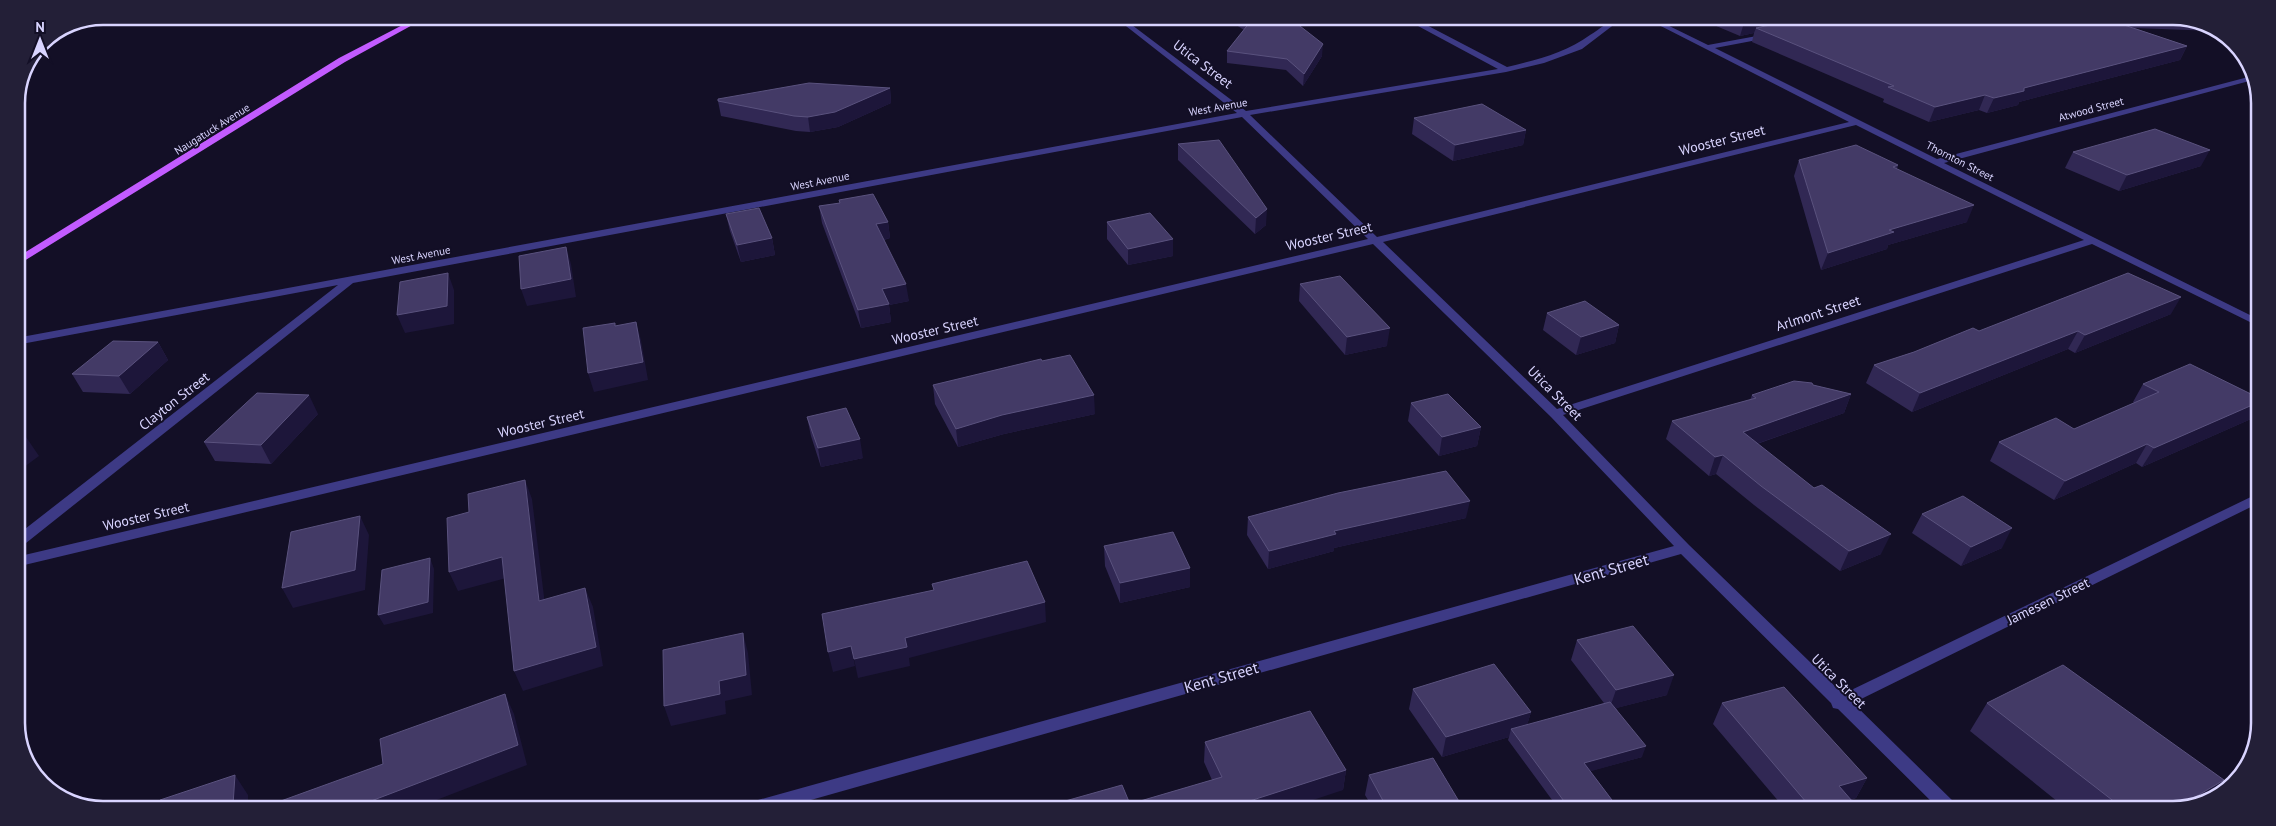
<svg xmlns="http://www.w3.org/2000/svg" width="2276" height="826" viewBox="0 0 2276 826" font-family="'PT Sans',sans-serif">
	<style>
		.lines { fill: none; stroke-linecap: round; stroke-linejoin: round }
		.minor { fill: #3d3a85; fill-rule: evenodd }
		.major { fill: #c25bff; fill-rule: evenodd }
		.wall { fill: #312854 }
		.shaded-wall { fill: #1d163a }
		.building { fill: #433a66; stroke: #5a527e }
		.labels { text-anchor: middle; stroke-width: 4; stroke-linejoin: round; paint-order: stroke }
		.far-street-label { font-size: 11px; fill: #d9d4ff; stroke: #130f26 }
		.street-label { font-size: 14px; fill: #d9d4ff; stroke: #130f26 }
		.near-street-label { font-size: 16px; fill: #d9d4ff; stroke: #130f26 }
		.rim { fill: none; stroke: #d9d4ff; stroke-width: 2.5 }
	</style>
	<rect width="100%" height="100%" fill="#130f26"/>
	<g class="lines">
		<path class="minor" d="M 1117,19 L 1124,19 L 1246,111 L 1498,69 L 1405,19 L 1415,19 L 1507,67 C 1536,60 1566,53 1590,35 C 1600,29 1609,20 1620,20 L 1582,49 L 1544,63 L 1506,72 L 1250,115 L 1377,237 L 1849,122 L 1649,20 L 1657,20 L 1708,45 L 1773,33 L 1773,37 L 1715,48 L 1937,159 L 2252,76 L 2253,80 L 1944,163 L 2258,319 L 2258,326 L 2092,244 L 1563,415 L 1689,545 L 1843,694 L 2257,494 L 2257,504 L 1853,703 L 1956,804 L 1959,809 L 1939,809 L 1838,709 L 1833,708 L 1831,703 L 1681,554 L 786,807 L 749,807 L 752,802 L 758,800 L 1674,546 L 1551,417 L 1373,244 L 16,567 L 16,557 L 1368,239 L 1242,117 L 353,283 L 21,547 L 16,549 L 16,536 L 338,285 L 16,345 L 16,338 L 1237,113 ZM 1856,125 L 2084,240 L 1557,409 L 1383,242 Z"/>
		<path class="major" d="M 418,17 L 427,17 L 345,62 L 16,266 L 16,258 L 339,58 Z"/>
	</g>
	<path class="wall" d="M 1227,19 L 1291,19 L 1322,56 L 1303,86 L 1286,70 L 1227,63 L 1227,51 L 1244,30 Z
		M 1702,20 L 2201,21 L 2215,31 L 2134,28 L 2187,46 L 2180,60 L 2019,102 L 2018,105 L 1987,113 L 1979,110 L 1929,122 L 1883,102 L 1884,99 L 1752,42 L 1754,33 L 1740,36 Z
		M 890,88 L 891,103 L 838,127 L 810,132 L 796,131 L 721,116 L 718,101 Z
		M 1414,118 L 1526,130 L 1523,145 L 1453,161 L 1412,134 Z
		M 1178,144 L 1266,225 L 1255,234 L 1178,160 Z
		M 2073,152 L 2201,166 L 2119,191 L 2065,168 Z
		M 1799,160 L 1898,165 L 1897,169 L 1967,222 L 1888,245 L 1887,249 L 1821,270 L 1794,176 Z
		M 839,200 L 888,222 L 890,238 L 884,240 L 909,301 L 889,305 L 891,322 L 861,328 L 822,223 L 819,206 L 840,203 Z
		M 726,214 L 772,238 L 775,255 L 741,262 L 730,231 Z
		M 1107,222 L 1173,239 L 1173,256 L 1128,265 L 1107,239 Z
		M 1300,284 L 1387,346 L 1345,355 L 1299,301 Z
		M 1547,313 L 1619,325 L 1615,343 L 1576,355 L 1543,330 Z
		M 2171,314 L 2075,353 L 2068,349 L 1912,412 L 1866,383 L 1874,365 L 1979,331 Z
		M 158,342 L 168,360 L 130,394 L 83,392 L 72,374 Z
		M 1042,361 L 1095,414 L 1004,434 L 958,447 L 935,404 L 933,385 Z
		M 2143,384 L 2257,397 L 2257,409 L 2251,419 L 2142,467 L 2136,463 L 2054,500 L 1990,461 L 1999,442 L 2074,429 L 2134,403 L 2133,402 Z
		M 1813,385 L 1851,394 L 1844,413 L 1757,444 L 1881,554 L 1840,571 L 1754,505 L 1716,474 L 1709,476 L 1666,439 L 1672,421 L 1750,400 L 1752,395 Z
		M 1411,403 L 1481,427 L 1477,446 L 1439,456 L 1408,421 Z
		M 318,414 L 271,464 L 215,461 L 204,442 Z
		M 807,417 L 863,458 L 821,467 L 811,436 Z
		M 1922,514 L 2002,548 L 1961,566 L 1912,533 Z
		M 1248,517 L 1466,518 L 1334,548 L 1334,551 L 1268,569 L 1247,535 Z
		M 1104,546 L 1190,568 L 1190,587 L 1120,603 L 1105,566 Z
		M 1577,640 L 1667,695 L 1616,708 L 1642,757 L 1590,771 L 1618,808 L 1618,809 L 1558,808 L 1508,740 L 1509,737 L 1442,757 L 1409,709 L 1413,689 L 1531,712 L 1527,725 L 1604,703 L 1571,660 Z
		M 1722,703 L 1867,778 L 1856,798 L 1851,800 L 1859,809 L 1785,809 L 1713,724 Z
		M 1987,703 L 2174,810 L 2068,810 L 1970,731 Z
		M 1205,742 L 1346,770 L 1343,790 L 1130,804 L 1212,780 L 1204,762 Z
		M 1369,775 L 1463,808 L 1373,808 L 1365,795 Z"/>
	<path class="shaded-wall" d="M 1758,20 L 1818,20 L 1756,28 L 1754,33 L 1740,36 L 1744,23 Z
		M 1323,44 L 1322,56 L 1303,86 L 1304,74 Z
		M 2187,46 L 2180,60 L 2019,102 L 2018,105 L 1987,113 L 1994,98 L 2024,88 Z
		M 890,88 L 891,103 L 838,127 L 810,132 L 808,117 Z
		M 1985,95 L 1979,110 L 1929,122 L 1935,107 Z
		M 1526,130 L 1523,145 L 1453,161 L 1455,145 Z
		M 2210,150 L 2201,166 L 2119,191 L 2127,175 Z
		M 1974,205 L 1967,222 L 1888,245 L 1887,249 L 1821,270 L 1828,253 L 1889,230 Z
		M 1267,209 L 1266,225 L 1255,234 L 1256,218 Z
		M 888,222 L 890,238 L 878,241 L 876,224 Z
		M 772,238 L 775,255 L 741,262 L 737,245 Z
		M 1173,239 L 1173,256 L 1128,265 L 1128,249 Z
		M 566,247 L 571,264 L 576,297 L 527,306 L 521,289 Z
		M 448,273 L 454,290 L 454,324 L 405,333 L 397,315 Z
		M 906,284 L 909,301 L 889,305 L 891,322 L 861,328 L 858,310 L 882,289 Z
		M 2181,297 L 2171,314 L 2075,353 L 2085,335 Z
		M 636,322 L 641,340 L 648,380 L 594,392 L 588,373 Z
		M 1619,325 L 1615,343 L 1576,355 L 1581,337 Z
		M 1390,328 L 1387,346 L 1345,355 L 1347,337 Z
		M 2078,331 L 2068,349 L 1912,412 L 1920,393 Z
		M 158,342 L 168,360 L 130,394 L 119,376 Z
		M 1851,394 L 1844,413 L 1736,451 L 1743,432 Z
		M 309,395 L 318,414 L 271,464 L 261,445 Z
		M 1094,395 L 1095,414 L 1004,434 L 958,447 L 956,429 L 1002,415 Z
		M 2257,403 L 2257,409 L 2251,419 L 2142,467 L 2154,448 Z
		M 1481,427 L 1477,446 L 1439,456 L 1442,437 Z
		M 26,437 L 39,456 L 16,473 L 16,444 Z
		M 860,439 L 863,458 L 821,467 L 818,448 Z
		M 2147,444 L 2136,463 L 2054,500 L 2065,481 Z
		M 1723,455 L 1716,474 L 1709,476 L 1715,457 Z
		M 525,480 L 532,499 L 547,621 L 539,601 Z
		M 1470,501 L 1466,518 L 1334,548 L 1334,551 L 1268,569 L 1269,551 L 1334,531 Z
		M 360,516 L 369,535 L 365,590 L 293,608 L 282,588 Z
		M 2012,528 L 2002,548 L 1961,566 L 1971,547 Z
		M 1891,534 L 1881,554 L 1840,571 L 1849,551 Z
		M 502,557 L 510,577 L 458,591 L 449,572 Z
		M 430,558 L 434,569 L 433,613 L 384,625 L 378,615 Z
		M 1190,568 L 1190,587 L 1120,603 L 1120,583 Z
		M 585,588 L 593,607 L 603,666 L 523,691 L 514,671 Z
		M 1045,602 L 1046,622 L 909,658 L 910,666 L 858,678 L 854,659 L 905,638 Z
		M 743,633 L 748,653 L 752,695 L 725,701 L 726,714 L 671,726 L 664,706 L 719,681 Z
		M 851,646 L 855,666 L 833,672 L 828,652 Z
		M 1674,675 L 1667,695 L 1609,710 L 1616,690 Z
		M 505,694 L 514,714 L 527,765 L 421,806 L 358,806 Z
		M 1531,712 L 1525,732 L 1511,729 L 1509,737 L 1442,757 L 1446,737 Z
		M 1646,746 L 1642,757 L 1581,774 L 1584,763 Z
		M 1346,770 L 1343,790 L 1289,808 L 1228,808 Z
		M 235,775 L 248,795 L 248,805 L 233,805 Z
		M 1867,778 L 1856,798 L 1829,806 L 1839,786 Z
		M 2224,780 L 2208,799 L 2173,810 Z"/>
	<path class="building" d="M 1244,19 L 1291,19 L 1323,44 L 1304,74 L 1287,59 L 1227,51 L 1250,22 Z
		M 1737,20 L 1758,20 L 1744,23 Z
		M 1794,20 L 2112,21 L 2187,46 L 2024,88 L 2024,91 L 1994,98 L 1985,95 L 1935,107 L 1888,87 L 1894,86 L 1756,28 Z
		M 809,83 L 890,88 L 835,112 L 808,117 L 794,116 L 718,101 L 718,99 Z
		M 1482,104 L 1526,130 L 1455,145 L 1414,118 Z
		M 2155,129 L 2210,150 L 2127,175 L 2073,152 Z
		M 1219,140 L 1267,209 L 1256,218 L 1178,144 Z
		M 1856,145 L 1898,165 L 1893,167 L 1974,205 L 1889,230 L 1894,232 L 1828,253 L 1799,160 Z
		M 873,194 L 888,222 L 876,224 L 906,284 L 882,289 L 889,304 L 858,310 L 819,206 L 840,203 L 839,200 Z
		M 759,208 L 772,238 L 737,245 L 726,214 Z
		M 1150,213 L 1173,239 L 1128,249 L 1107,222 Z
		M 566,247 L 571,279 L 521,289 L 519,256 Z
		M 448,273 L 447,306 L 397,315 L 400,282 Z
		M 2128,273 L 2181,297 L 2085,335 L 2078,331 L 1920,393 L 1874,365 L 1914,352 L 1973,328 L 1979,331 Z
		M 1340,276 L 1390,328 L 1347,337 L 1300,284 Z
		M 1585,301 L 1619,325 L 1581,337 L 1547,313 Z
		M 636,322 L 643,362 L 588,373 L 583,328 L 615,323 L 615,326 Z
		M 113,341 L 158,342 L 119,376 L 72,374 Z
		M 1070,355 L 1094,395 L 1002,415 L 956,429 L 933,385 L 1041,359 L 1042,361 Z
		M 2190,364 L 2257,397 L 2257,403 L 2154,448 L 2147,444 L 2065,481 L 1999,442 L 2056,418 L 2074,429 L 2159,392 L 2143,384 Z
		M 1794,381 L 1812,383 L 1813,385 L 1851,394 L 1743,432 L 1814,488 L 1822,485 L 1891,534 L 1849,551 L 1761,486 L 1723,455 L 1715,457 L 1672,421 L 1756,398 L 1752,395 Z
		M 257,393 L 309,395 L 261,445 L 204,442 Z
		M 1448,394 L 1481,427 L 1442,437 L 1411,403 Z
		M 846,408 L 860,439 L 818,448 L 807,417 Z
		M 16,436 L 26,437 L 16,444 Z
		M 1446,471 L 1470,501 L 1334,531 L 1336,534 L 1269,551 L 1248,517 L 1338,493 Z
		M 525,480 L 539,601 L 585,588 L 596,647 L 514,671 L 502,557 L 449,572 L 447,518 L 469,512 L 468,494 Z
		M 1963,496 L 2012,528 L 1971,547 L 1922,514 Z
		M 360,516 L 355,570 L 282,588 L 291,532 Z
		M 1173,532 L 1190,568 L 1120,583 L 1104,546 Z
		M 430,558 L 428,602 L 378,615 L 382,570 Z
		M 1027,561 L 1045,602 L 905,638 L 907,647 L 854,659 L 851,646 L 828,652 L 822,614 L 934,590 L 932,584 Z
		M 1633,626 L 1674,675 L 1616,690 L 1577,640 Z
		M 743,633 L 746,675 L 719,681 L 720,694 L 664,706 L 663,650 Z
		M 1494,664 L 1531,712 L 1446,737 L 1413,689 Z
		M 2063,665 L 2224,780 L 2173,810 L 2125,810 L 1987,703 Z
		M 1784,687 L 1867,778 L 1839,786 L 1859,809 L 1812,809 L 1722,703 Z
		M 505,694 L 518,745 L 358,806 L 267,806 L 383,764 L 380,739 Z
		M 1610,702 L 1646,746 L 1584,763 L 1618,808 L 1569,808 L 1511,729 Z
		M 1310,711 L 1346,770 L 1228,808 L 1044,807 L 1122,785 L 1130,804 L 1222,777 L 1205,742 Z
		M 1433,758 L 1463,808 L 1387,808 L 1369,775 Z
		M 235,775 L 233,805 L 159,805 L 160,800 Z"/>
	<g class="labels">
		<g class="far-street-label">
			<text transform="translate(1218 107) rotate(-10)" y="4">West Avenue</text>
			<text transform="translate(2091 109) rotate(-15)" y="4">Atwood Street</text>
			<text transform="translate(212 129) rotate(-32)" y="4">Naugatuck Avenue</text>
			<text transform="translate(1960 161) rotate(27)" y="4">Thornton Street</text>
			<text transform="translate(820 181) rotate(-11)" y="4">West Avenue</text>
			<text transform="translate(421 255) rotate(-11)" y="4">West Avenue</text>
		</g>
		<g class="street-label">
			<text transform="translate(1203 64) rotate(37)" y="5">Utica Street</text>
			<text transform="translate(1722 140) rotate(-14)" y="5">Wooster Street</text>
			<text transform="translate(1329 236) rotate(-13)" y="5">Wooster Street</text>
			<text transform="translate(1818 313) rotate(-18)" y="5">Arlmont Street</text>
			<text transform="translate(935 330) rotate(-13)" y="5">Wooster Street</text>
			<text transform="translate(1555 393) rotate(45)" y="5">Utica Street</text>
			<text transform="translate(174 401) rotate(-38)" y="5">Clayton Street</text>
			<text transform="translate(541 423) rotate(-13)" y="5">Wooster Street</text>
			<text transform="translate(146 516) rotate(-13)" y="5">Wooster Street</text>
			<text transform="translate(2048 601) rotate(-26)" y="5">Jamesen Street</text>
			<text transform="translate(1839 681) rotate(45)" y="5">Utica Street</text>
		</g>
		<g class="near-street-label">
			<text transform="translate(1611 569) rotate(-16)" y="6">Kent Street</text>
			<text transform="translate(1221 677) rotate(-16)" y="6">Kent Street</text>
		</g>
	</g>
	<path d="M0 0H2276V826H0ZM103 25H2173A78 78 0 0 1 2251 103V723A78 78 0 0 1 2173 801H103A78 78 0 0 1 25 723V103A78 78 0 0 1 103 25Z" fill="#231f37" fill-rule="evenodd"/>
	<path class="rim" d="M103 25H2173A78 78 0 0 1 2251 103V723A78 78 0 0 1 2173 801H103A78 78 0 0 1 25 723V103A78 78 0 0 1 103 25Z"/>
	<g transform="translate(40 40)" stroke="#130f26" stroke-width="4" paint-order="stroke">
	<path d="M0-4L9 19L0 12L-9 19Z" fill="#d9d4ff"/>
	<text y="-8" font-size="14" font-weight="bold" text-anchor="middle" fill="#d9d4ff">N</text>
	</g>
</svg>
